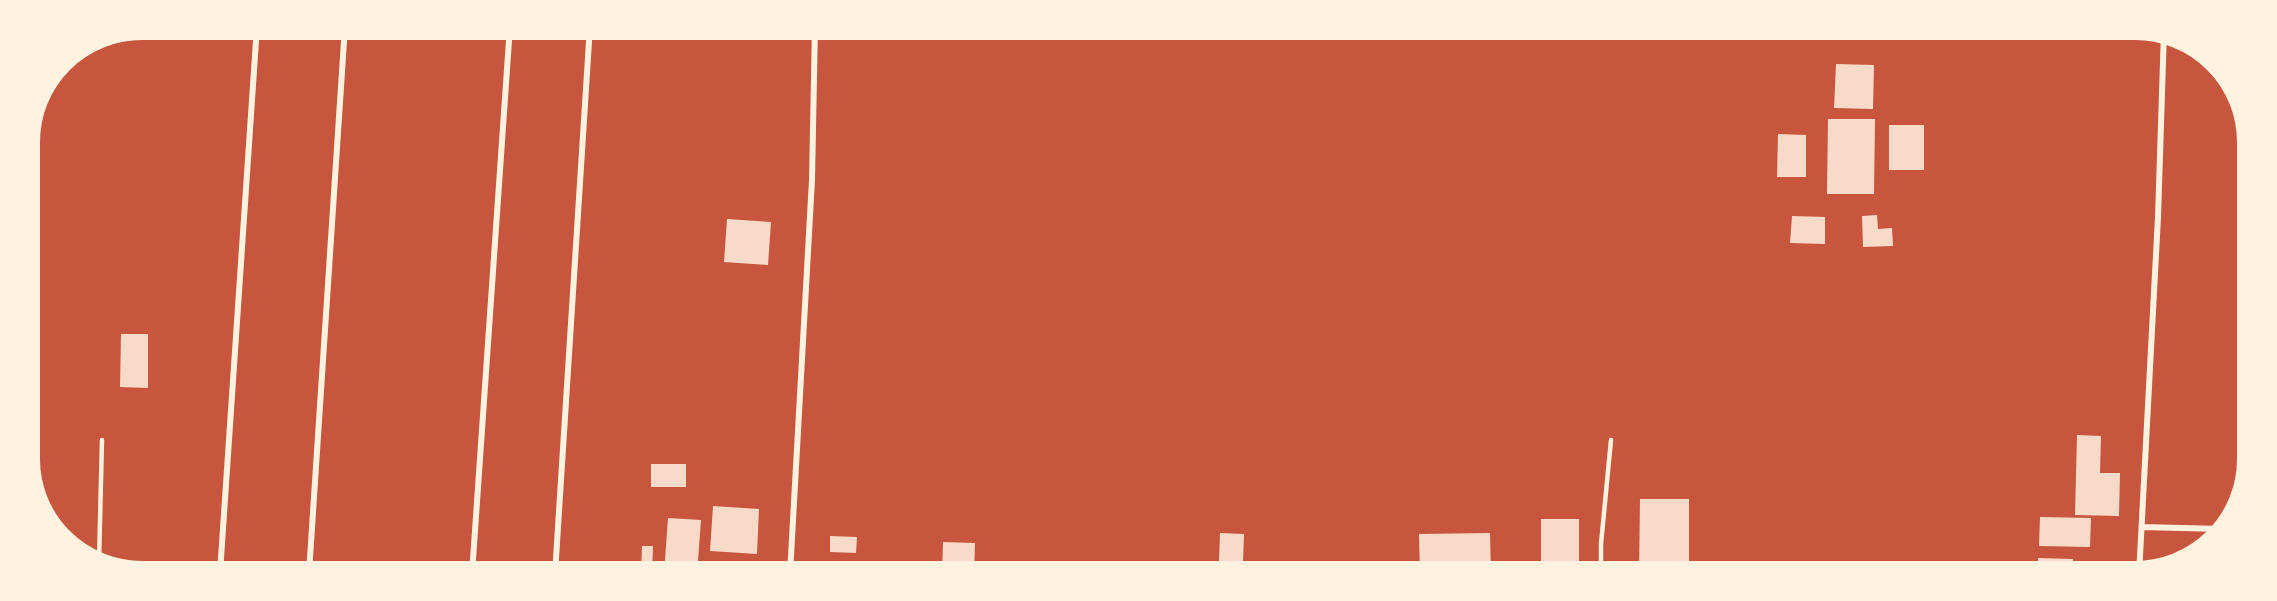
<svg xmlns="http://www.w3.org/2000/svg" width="2277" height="601" viewBox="0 0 2277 601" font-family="Roboto,sans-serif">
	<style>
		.building { fill: #f7dbc8 }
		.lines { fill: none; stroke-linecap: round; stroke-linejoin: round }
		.service { stroke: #fff3e0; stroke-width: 4.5 }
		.minor { stroke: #fff3e0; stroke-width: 6 }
		.rim { fill: none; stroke: #fff3e0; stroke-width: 8 }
	</style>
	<rect width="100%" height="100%" fill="#c8553d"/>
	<path class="building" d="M 1170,27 L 1216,27 L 1216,40 L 1170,40 Z
		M 1317,27 L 1385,27 L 1385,36 L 1317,37 Z
		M 1836,64 L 1874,65 L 1873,109 L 1834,108 Z
		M 1828,119 L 1875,119 L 1874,194 L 1827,194 Z
		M 1889,125 L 1924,125 L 1924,170 L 1889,170 Z
		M 1778,134 L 1806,135 L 1806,177 L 1777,177 Z
		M 1877,215 L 1878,229 L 1892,228 L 1893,246 L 1863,247 L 1862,216 Z
		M 1792,216 L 1825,217 L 1825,244 L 1790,243 Z
		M 727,219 L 771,222 L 768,265 L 724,262 Z
		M 121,334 L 148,334 L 148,388 L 120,387 Z
		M 2077,435 L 2101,436 L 2100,473 L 2120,473 L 2119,516 L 2075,515 Z
		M 651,464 L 686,464 L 686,487 L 651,487 Z
		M 1640,499 L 1689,499 L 1689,575 L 1639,575 Z
		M 713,506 L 759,509 L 757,554 L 710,551 Z
		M 2040,517 L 2091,518 L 2090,547 L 2039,546 Z
		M 668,518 L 701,520 L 697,574 L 664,574 Z
		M 1541,519 L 1579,519 L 1579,568 L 1541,568 Z
		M 1220,533 L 1244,534 L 1243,562 L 1219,561 Z
		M 1490,533 L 1491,575 L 1420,575 L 1419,534 Z
		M 830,536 L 857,537 L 856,553 L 830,552 Z
		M 943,542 L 975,543 L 974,574 L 942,574 Z
		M 642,546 L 653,546 L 652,574 L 641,574 Z
		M 2038,558 L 2073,559 L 2072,575 L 2038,575 Z
		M 826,567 L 841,567 L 841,574 L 826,574 Z"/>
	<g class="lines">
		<path class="service" d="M 99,562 L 102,440
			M 1994,573 L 1994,575
			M 1601,575 L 1601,544 L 1611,440"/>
		<path class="minor" d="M 2142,527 L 2222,529
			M 220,573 L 257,26
			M 309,573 L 345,26
			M 472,574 L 510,26
			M 555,574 L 590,26
			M 790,574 L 812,180 L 815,26
			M 2139,575 L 2158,217 L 2164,31"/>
	</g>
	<path d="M0 0H2277V601H0ZM142 36H2135A106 106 0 0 1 2241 142V459A106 106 0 0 1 2135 565H142A106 106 0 0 1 36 459V142A106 106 0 0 1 142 36Z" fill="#fff3e0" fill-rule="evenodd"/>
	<path class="rim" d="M142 36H2135A106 106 0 0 1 2241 142V459A106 106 0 0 1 2135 565H142A106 106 0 0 1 36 459V142A106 106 0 0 1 142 36Z"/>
</svg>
